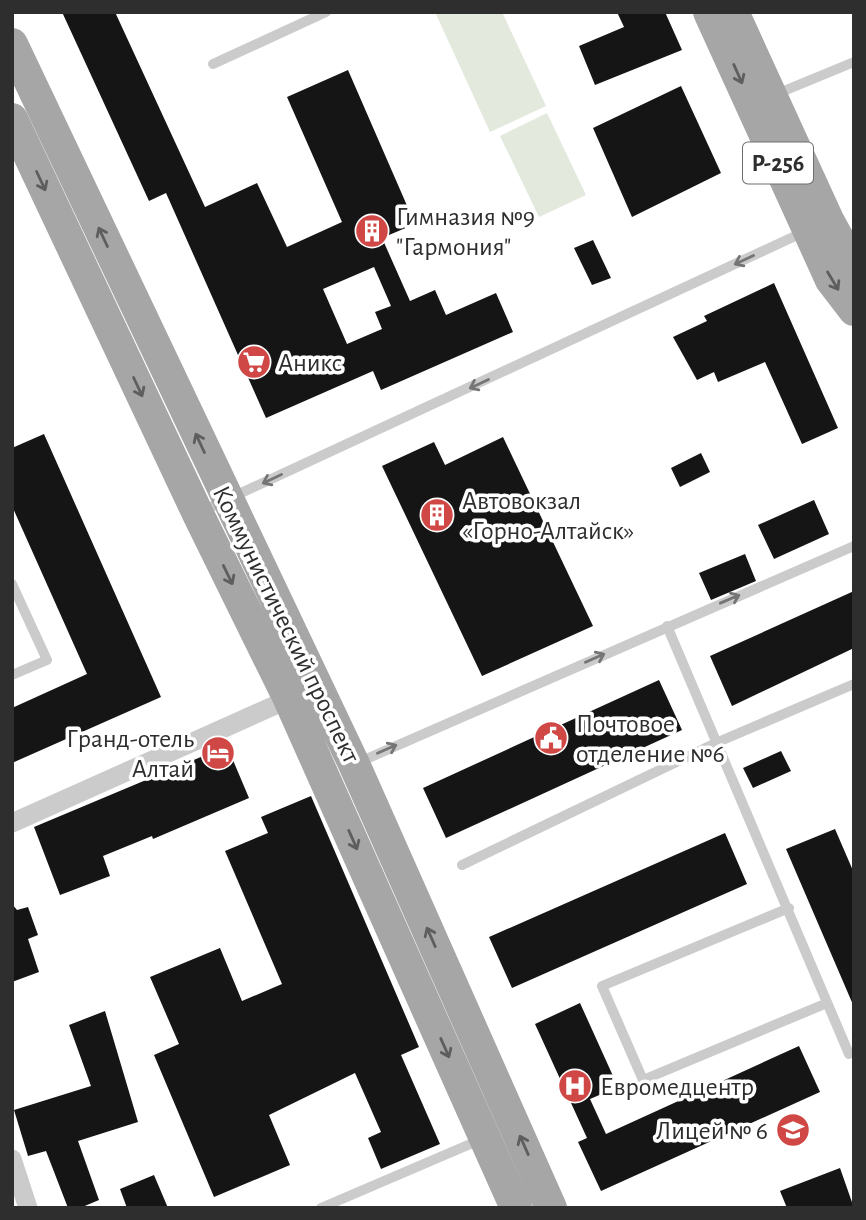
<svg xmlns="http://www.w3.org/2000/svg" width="866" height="1220" viewBox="0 0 866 1220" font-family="'Alegreya Sans',sans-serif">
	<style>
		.green { fill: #e3e9dd }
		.building { fill: #151515; fill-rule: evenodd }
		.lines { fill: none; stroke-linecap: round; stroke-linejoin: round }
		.lane { stroke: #cbcbcb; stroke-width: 10 }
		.street { stroke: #cbcbcb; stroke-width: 19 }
		.primary { stroke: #a6a6a6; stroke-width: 32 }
		.oneway { stroke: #5e5e5e }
		.oneway2 { stroke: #757575 }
		.labels { text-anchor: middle; stroke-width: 7; stroke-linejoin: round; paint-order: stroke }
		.shield { fill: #fff; stroke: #6d6d6d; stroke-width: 2 }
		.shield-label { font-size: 24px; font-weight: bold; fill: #2e2e2e }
		.poi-label { font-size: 26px; fill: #2e2e2e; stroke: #fff; text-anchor: start }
		.street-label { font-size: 26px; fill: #2e2e2e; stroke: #fff }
	</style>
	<rect width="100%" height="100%" fill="#fff"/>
	<path class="green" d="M 435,12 L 502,12 L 546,106 L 490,132 Z
		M 547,113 L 586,195 L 539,217 L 500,136 Z"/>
	<path class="building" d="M 62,12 L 115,12 L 205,207 L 257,183 L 287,247 L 342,222 L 287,97 L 348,70 L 415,224 L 382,238 L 410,301 L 435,290 L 446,315 L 496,293 L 513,332 L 381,390 L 373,371 L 266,418 L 166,193 L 149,201 ZM 374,267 L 391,306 L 375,312 L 382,329 L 347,344 L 323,289 Z
		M 617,12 L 665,12 L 682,50 L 595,85 L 579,46 L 624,27 Z
		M 681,86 L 721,173 L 632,217 L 593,128 Z
		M 593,240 L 611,278 L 592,285 L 574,248 Z
		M 774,283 L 838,428 L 802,444 L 765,362 L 718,382 L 714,372 L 697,380 L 673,337 L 707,321 L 704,316 Z
		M 44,434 L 161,697 L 12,763 L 12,708 L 87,674 L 12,506 L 12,448 Z
		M 503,437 L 593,626 L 482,676 L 382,466 L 434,442 L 445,465 Z
		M 701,453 L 710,472 L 680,487 L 671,468 Z
		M 814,500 L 829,534 L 774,559 L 758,525 Z
		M 745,554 L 756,581 L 711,600 L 699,573 Z
		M 854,591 L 854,648 L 732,706 L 710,656 Z
		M 659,680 L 682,730 L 446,838 L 423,788 Z
		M 227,746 L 249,798 L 153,839 L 152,836 L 103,856 L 110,876 L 60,895 L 34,827 Z
		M 781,751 L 791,771 L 753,788 L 743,768 Z
		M 311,796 L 419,1047 L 401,1055 L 440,1144 L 381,1169 L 368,1138 L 381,1132 L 355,1073 L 269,1115 L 290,1165 L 214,1197 L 154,1055 L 179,1044 L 150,977 L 220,948 L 242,1001 L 282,984 L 225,851 L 268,833 L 261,817 Z
		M 835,829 L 854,873 L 854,1007 L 786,849 Z
		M 725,833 L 747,884 L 512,988 L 489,937 Z
		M 12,904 L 17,910 L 28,907 L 38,935 L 28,939 L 39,972 L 12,982 Z
		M 580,1003 L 618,1087 L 590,1099 L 606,1134 L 799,1046 L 820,1092 L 601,1191 L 578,1142 L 587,1138 L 535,1024 Z
		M 105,1011 L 138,1122 L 78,1141 L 99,1200 L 80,1208 L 68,1208 L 46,1151 L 28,1156 L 14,1110 L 91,1086 L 69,1025 Z
		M 840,1168 L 854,1208 L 787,1208 L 780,1191 Z
		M 154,1175 L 168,1208 L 127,1208 L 120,1189 Z"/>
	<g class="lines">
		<path class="lane" d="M 213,64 L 326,12
			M 774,95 L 854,62
			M 200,512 L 806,231
			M 12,584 L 47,660 L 12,675
			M 667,626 L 849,1054
			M 357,763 L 854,546
			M 462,865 L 718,742 L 854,684
			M 789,908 L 602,986 L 643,1080 L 827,1003
			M 321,1208 L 482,1139"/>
		<path class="street" d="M 12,823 L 289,699
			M 12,1159 L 28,1208"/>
		<path class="primary" d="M 709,12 L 831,280 L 854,310
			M 733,12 L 828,220 L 854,267
			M 12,44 L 354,764 L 551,1208
			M 12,119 L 198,514 L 289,699 L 516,1208"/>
	</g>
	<defs><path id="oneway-shaft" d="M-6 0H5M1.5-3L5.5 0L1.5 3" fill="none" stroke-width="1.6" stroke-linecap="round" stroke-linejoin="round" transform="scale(1.75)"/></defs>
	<g class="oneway">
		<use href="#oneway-shaft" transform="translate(738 74) rotate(66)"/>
		<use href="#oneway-shaft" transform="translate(41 181) rotate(65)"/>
		<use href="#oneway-shaft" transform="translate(103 237) rotate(-115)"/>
		<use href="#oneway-shaft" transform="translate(833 281) rotate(59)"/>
		<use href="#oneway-shaft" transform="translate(138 387) rotate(65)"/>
		<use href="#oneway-shaft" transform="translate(200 443) rotate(-115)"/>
		<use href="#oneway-shaft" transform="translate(228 575) rotate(64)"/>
		<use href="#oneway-shaft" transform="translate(353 840) rotate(66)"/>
		<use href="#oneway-shaft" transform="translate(431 937) rotate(-114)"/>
		<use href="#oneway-shaft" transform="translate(445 1048) rotate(66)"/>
		<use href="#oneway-shaft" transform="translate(524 1145) rotate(-114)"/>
	</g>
	<g class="oneway2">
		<use href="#oneway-shaft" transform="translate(744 260) rotate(155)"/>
		<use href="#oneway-shaft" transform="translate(479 384) rotate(155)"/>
		<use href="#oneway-shaft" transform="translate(272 479) rotate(155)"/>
		<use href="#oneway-shaft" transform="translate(730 599) rotate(-23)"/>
		<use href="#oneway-shaft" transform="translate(595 658) rotate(-24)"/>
		<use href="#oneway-shaft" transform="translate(387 749) rotate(-24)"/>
	</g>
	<defs>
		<g id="building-disc" transform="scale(1.75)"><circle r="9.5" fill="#cf4845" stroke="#fff"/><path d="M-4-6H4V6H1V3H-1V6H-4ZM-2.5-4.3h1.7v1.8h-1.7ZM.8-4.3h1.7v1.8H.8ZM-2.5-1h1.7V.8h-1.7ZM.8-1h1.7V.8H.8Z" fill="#fff"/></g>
		<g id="supermarket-disc" transform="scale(1.75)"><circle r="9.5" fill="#cf4845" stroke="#fff"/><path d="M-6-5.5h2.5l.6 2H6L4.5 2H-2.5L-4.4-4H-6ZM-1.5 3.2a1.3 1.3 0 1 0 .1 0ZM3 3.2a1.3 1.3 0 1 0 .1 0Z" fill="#fff"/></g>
		<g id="civic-disc" transform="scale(1.75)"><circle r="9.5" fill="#cf4845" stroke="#fff"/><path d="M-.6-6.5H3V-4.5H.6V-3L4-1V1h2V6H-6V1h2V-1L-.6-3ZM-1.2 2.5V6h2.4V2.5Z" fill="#fff"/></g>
		<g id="hotel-disc" transform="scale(1.75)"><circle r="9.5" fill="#cf4845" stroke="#fff"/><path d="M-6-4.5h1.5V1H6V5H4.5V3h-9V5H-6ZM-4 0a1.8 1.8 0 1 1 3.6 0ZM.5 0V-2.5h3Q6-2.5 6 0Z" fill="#fff"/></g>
		<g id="hospital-disc" transform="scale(1.75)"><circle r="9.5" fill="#cf4845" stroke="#fff"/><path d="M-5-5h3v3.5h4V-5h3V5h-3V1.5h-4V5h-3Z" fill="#fff"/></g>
		<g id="school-disc" transform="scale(1.75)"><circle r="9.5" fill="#cf4845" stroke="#fff"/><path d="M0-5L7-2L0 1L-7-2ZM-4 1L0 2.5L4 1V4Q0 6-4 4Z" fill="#fff"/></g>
	</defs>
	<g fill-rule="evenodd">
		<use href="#building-disc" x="372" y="231"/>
		<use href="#supermarket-disc" x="254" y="362"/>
		<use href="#building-disc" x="437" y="515"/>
		<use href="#civic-disc" x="551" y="738"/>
		<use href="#hotel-disc" x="218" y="753"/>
		<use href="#hospital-disc" x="575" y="1086"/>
		<use href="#school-disc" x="793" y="1130"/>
	</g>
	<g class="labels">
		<rect class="shield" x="743" y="142.5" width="70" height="41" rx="5"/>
		<g class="shield-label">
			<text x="778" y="171">Р-256</text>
		</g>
		<g class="poi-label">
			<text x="396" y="225">Гимназия №9<tspan x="396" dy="30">"Гармония"</tspan></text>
			<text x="278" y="371">Аникс</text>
			<text x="462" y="509">Автовокзал<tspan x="462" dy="30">«Горно-Алтайск»</tspan></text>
			<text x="576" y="732">Почтовое<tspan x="576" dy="30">отделение №6</tspan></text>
			<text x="194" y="747" text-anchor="end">Гранд-отель<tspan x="194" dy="30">Алтай</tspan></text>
			<text x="600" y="1095">Евромедцентр</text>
			<text x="768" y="1139" text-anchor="end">Лицей № 6</text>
		</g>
		<g class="street-label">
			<text transform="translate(287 624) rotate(64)" y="9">Коммунистический проспект</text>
		</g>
	</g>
	<rect width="866" height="1220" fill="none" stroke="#2e2e2e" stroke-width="28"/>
</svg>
